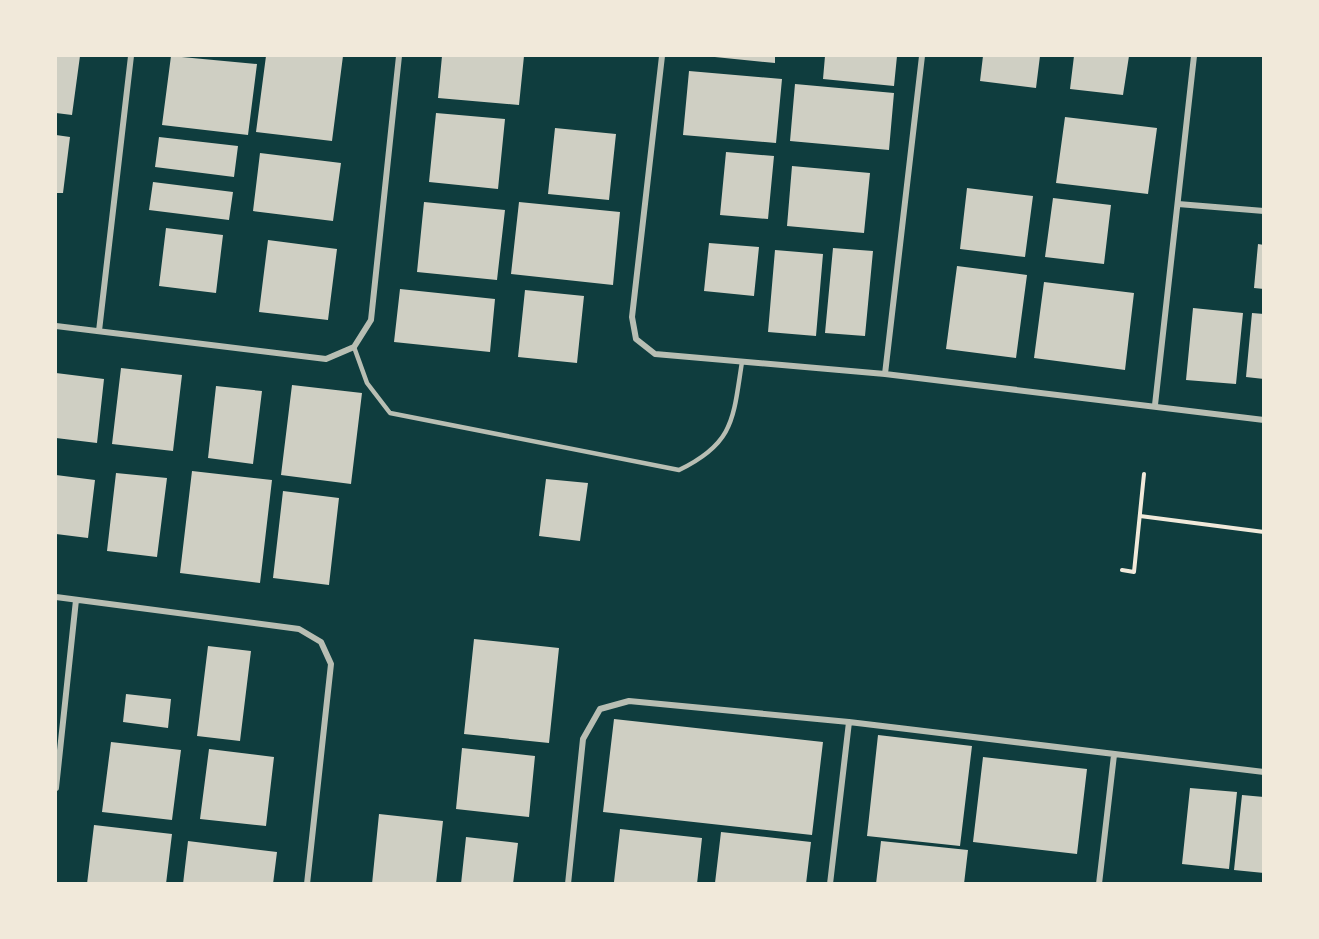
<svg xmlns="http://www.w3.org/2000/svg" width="1319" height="939" viewBox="0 0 1319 939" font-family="'Work Sans',sans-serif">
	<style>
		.building { fill: #cfcfc3 }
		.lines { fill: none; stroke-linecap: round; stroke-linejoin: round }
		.path { stroke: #f1e9da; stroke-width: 4 }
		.service { stroke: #b8beb3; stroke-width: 4.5 }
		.minor { stroke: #b8beb3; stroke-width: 6 }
	</style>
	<rect width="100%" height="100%" fill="#0f3d3e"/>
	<path class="building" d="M 56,56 L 80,56 L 72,115 L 56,113 Z
		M 171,56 L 257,64 L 248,135 L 162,125 Z
		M 266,56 L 343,56 L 332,141 L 256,132 Z
		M 442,56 L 524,56 L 519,105 L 438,98 Z
		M 705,56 L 775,56 L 775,63 Z
		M 825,56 L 897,56 L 894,86 L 823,79 Z
		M 983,56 L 1040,56 L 1036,88 L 980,81 Z
		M 1074,56 L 1129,56 L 1123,95 L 1070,89 Z
		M 689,71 L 782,79 L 776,143 L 683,135 Z
		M 795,84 L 894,93 L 889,150 L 790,141 Z
		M 436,113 L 505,119 L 498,189 L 429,182 Z
		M 1065,117 L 1157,128 L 1148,194 L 1056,183 Z
		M 555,128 L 616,134 L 609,200 L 548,194 Z
		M 56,135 L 70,137 L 63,193 L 56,193 Z
		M 159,137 L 238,146 L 234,177 L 155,167 Z
		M 726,152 L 774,156 L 768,219 L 720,215 Z
		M 260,153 L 341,163 L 333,221 L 253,211 Z
		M 792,166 L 870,173 L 864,233 L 787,226 Z
		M 153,182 L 233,192 L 229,220 L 149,210 Z
		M 967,188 L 1033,196 L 1025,257 L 960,249 Z
		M 1053,198 L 1111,205 L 1104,264 L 1045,257 Z
		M 424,202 L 505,210 L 497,280 L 417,272 Z
		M 519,202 L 620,212 L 613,285 L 511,274 Z
		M 166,228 L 223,235 L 216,293 L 159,286 Z
		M 268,240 L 337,249 L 328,320 L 259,312 Z
		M 709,243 L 759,247 L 754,296 L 704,291 Z
		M 1258,244 L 1264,245 L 1264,289 L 1254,288 Z
		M 833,248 L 873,251 L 865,336 L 825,333 Z
		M 775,250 L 823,254 L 816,336 L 768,332 Z
		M 957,266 L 1027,275 L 1016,358 L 946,349 Z
		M 1044,282 L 1134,293 L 1125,370 L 1034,358 Z
		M 400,289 L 495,299 L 490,352 L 394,342 Z
		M 525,290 L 584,296 L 577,363 L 518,357 Z
		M 1193,308 L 1243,313 L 1236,384 L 1186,380 Z
		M 1252,313 L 1264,314 L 1264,379 L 1246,377 Z
		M 121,368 L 182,375 L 173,451 L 112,444 Z
		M 56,373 L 104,379 L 97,443 L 56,438 Z
		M 292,385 L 362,393 L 351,484 L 281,475 Z
		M 216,386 L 262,391 L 253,464 L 208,458 Z
		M 192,471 L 272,480 L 260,583 L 180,573 Z
		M 116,473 L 167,478 L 157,557 L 107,551 Z
		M 56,475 L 95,480 L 88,538 L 56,534 Z
		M 546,479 L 588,483 L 580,541 L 539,536 Z
		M 283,491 L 339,498 L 329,585 L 273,578 Z
		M 474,639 L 559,648 L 549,743 L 464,734 Z
		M 208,646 L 251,651 L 240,741 L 197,736 Z
		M 126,694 L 171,699 L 168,728 L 123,722 Z
		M 614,719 L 823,742 L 812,835 L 603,812 Z
		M 878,735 L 972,746 L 960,846 L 867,836 Z
		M 111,742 L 181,750 L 172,820 L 102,812 Z
		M 462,748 L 535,756 L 529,817 L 456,809 Z
		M 209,749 L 274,757 L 266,826 L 200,819 Z
		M 983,757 L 1087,769 L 1077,854 L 973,842 Z
		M 1190,788 L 1237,792 L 1229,869 L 1182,864 Z
		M 1242,795 L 1264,797 L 1264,873 L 1234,870 Z
		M 379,814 L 443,821 L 436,884 L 372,884 Z
		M 94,825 L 172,834 L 166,884 L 87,884 Z
		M 620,829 L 702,838 L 697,884 L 614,882 Z
		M 721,832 L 811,842 L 806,884 L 715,883 Z
		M 466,837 L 518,843 L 513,884 L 461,884 Z
		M 188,841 L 277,852 L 273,884 L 183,884 Z
		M 881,841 L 968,850 L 964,884 L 876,884 Z"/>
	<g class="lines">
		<path class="path" d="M 1140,516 L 1264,532
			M 1122,570 L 1134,572 L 1144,474"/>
		<path class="service" d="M 354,347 L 367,383 L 390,413 L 679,470 C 735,443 733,418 742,362"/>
		<path class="minor" d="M 662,56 L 632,317 L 636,339 L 655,354 L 885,374 L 1264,420
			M 1178,204 L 1264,211
			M 56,326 L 326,359 L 354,347 L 371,320 L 399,56
			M 99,331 L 131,56
			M 885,374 L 922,56
			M 1155,405 L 1194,56
			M 56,597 L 299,629 L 321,642 L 331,664 L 307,884
			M 56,788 L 76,600
			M 568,884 L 583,739 L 600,709 L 629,701 L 849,722 L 1264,772
			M 830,884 L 849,722
			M 1099,884 L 1114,755"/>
	</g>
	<rect width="1319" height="939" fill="none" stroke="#f1e9da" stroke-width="114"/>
</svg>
